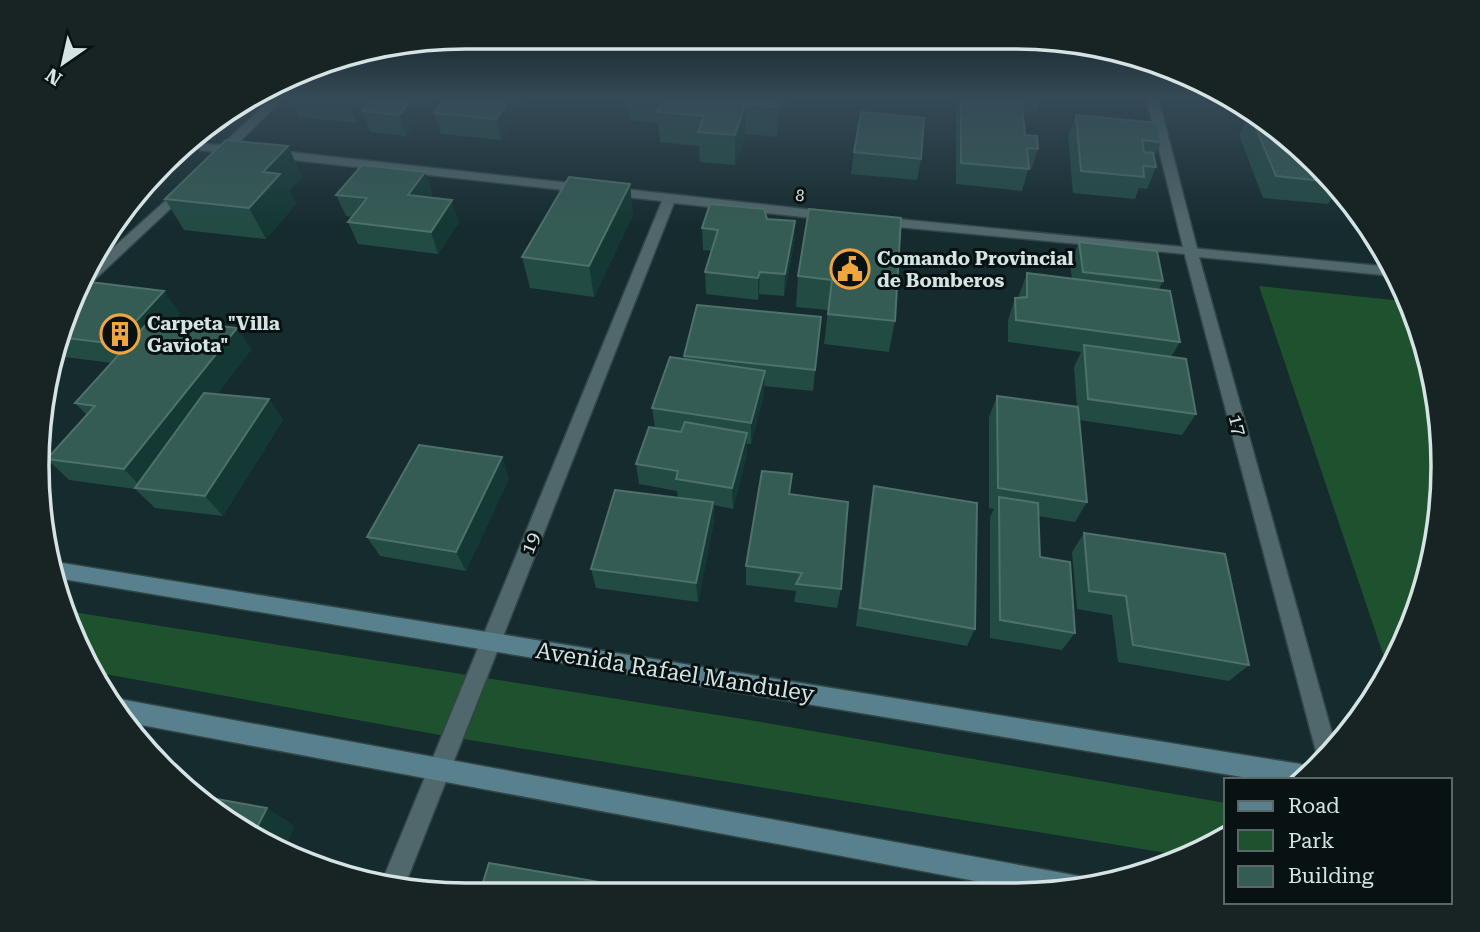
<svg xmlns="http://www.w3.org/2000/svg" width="1480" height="932" viewBox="0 0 1480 932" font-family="'Roboto Serif',serif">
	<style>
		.green { fill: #1e512d }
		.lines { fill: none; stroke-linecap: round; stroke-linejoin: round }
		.minor-casing { stroke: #334647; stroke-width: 3 }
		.tertiary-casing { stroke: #334647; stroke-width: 3 }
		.secondary-casing { stroke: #334647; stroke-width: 3 }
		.minor { fill: #50686b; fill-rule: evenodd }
		.tertiary { fill: #50686b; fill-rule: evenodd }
		.secondary { fill: #59808d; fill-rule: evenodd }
		.wall { fill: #224b43 }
		.shaded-wall { fill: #143833 }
		.building { fill: #355c54; stroke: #4e716b; stroke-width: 2 }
		.labels { text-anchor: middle; stroke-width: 6; stroke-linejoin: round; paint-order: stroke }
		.far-street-label { font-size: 16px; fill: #d5e3e4; stroke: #081213 }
		.poi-label { font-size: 19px; font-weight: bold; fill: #d5e3e4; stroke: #081213; text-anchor: start }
		.street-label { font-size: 19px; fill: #d5e3e4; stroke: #081213 }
		.near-street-label { font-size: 23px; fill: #d5e3e4; stroke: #081213 }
		.rim { fill: none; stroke: #d5e3e4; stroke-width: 3.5 }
	</style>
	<rect width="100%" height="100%" fill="#152b2e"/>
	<path class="green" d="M 1259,286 L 1403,301 L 1440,410 L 1429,577 L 1386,663 Z
		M 67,611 L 755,721 L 1226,803 L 1226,839 L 1185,856 L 451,737 L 94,672 Z"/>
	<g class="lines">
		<g class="minor-casing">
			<path id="minor" d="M 273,97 L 285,97 L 235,146 L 244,147 L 244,153 L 228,153 L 221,157 L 217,156 L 216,152 L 200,150 L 200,144 L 222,145 Z
				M 1146,97 L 1158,97 L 1198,252 L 1196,255 L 877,225 L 870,221 L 877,217 L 1183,247 Z
				M 271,150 L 831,212 L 838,216 L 831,220 L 674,203 L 403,890 L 381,884 L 662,201 L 267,157 L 267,151 Z
				M 183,185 L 189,189 L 188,192 L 89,285 L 82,286 L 93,266 Z"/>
		</g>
		<g class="tertiary-casing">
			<path id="tertiary" d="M 1191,248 L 1391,267 L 1394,276 L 1199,257 L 1335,744 L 1318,759 L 1184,252 Z"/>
		</g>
		<g class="secondary-casing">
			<path id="secondary" d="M 50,561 L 1300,764 L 1308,768 L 1295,780 L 1260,780 L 51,577 Z
				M 114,698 L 1079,876 L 1088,879 L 1091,886 L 1045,894 L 125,722 L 109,704 L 107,701 Z"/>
		</g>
		<use href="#minor" class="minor"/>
		<use href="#tertiary" class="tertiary"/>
		<use href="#secondary" class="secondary"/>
	</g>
	<path class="wall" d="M 290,97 L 437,97 L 406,136 L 370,132 L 363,115 L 357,123 L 299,117 Z
		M 447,97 L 529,97 L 501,140 L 441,134 L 434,113 Z
		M 626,97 L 788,97 L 777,137 L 745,134 L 735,165 L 700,162 L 699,146 L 660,142 L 658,123 L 629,120 Z
		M 960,97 L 1042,97 L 1037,113 L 1023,112 L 1025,135 L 1038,149 L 1031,170 L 1028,170 L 1022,191 L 956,184 L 956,113 Z
		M 1250,114 L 1276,126 L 1335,194 L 1328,204 L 1263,198 L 1239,135 Z
		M 1076,115 L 1161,142 L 1154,157 L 1156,167 L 1147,189 L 1139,188 L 1135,199 L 1073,193 L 1068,136 Z
		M 288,146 L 302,177 L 289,191 L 296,204 L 266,239 L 184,230 L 165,199 Z
		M 854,152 L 921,159 L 917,180 L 851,174 Z
		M 432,193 L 430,197 L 459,222 L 438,254 L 358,244 L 348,222 L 352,217 L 346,216 L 336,195 Z
		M 809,209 L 895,321 L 889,352 L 824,344 L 828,310 L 796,307 L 798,276 Z
		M 633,215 L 594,297 L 530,288 L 522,257 Z
		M 767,219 L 795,221 L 794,243 L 784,296 L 759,294 L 758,300 L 706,294 L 705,272 L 712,251 L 703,250 L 702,228 Z
		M 1079,242 L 1163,281 L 1159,289 L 1180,342 L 1171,357 L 1196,414 L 1182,435 L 1079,420 L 1087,502 L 1075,522 L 1038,516 L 1040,557 L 1075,633 L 1062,650 L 990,638 L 990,517 L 994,509 L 989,508 L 989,417 L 997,396 L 1077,407 L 1074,367 L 1081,352 L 1008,342 L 1008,320 L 1015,298 L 1019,298 L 1019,295 L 1027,273 L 1072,279 L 1070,264 Z
		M 180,313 L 174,321 L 237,328 L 251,350 L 217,394 L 269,399 L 283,420 L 223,516 L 155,508 L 135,489 L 69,480 L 47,459 L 87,415 L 75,403 L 112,363 L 57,356 L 55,353 L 60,328 Z
		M 821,317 L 813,391 L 764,386 L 764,393 L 751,444 L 747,444 L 747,453 L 733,509 L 714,505 L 714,521 L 698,602 L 596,588 L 591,569 L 678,497 L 677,491 L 639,484 L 636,464 L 655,428 L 652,408 L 684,359 L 684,356 Z
		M 792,474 L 790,495 L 841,589 L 837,608 L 794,602 L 796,591 L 746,585 L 746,566 Z
		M 509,478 L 466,571 L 380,556 L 367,537 Z
		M 874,486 L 975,629 L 967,646 L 856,626 L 870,506 Z
		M 1084,533 L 1249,665 L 1229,681 L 1118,662 L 1112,615 L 1077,609 L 1072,552 Z"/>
	<path class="shaded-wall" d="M 353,97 L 379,97 L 362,111 L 363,115 L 357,123 L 348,102 Z
		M 414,97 L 437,97 L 406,136 L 399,115 Z
		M 511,97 L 529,97 L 501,140 L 496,119 Z
		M 781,97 L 788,97 L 777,137 L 779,107 Z
		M 745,104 L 745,134 L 735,165 L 735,135 Z
		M 288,146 L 302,177 L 289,191 L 296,204 L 266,239 L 249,208 L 263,172 Z
		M 425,172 L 432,193 L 416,217 L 408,195 Z
		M 630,184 L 633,215 L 594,297 L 589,266 Z
		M 452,200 L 459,222 L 438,254 L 431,232 Z
		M 795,221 L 794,243 L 784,296 L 785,274 Z
		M 760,272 L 759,294 L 758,300 L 758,278 Z
		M 164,291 L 180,313 L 133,366 L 115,344 Z
		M 237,328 L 251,350 L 144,490 L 124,469 Z
		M 765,371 L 764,393 L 751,444 L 751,423 Z
		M 269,399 L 283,420 L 223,516 L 205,496 Z
		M 747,433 L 747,453 L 733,509 L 732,488 Z
		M 502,457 L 509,478 L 466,571 L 456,552 Z
		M 713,502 L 714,521 L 698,602 L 696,583 Z
		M 267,808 L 295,826 L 283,851 L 253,835 Z
		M 599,882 L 606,892 L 596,892 Z"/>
	<path class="building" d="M 296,97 L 353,97 L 348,102 Z
		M 374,97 L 414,97 L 399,115 L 362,111 Z
		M 447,97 L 511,97 L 496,119 L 434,113 Z
		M 664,97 L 781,97 L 779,107 L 745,104 L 735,135 L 698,132 L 704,116 L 657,112 Z
		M 961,97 L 1021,97 L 1025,135 L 1037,136 L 1038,149 L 1027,148 L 1029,169 L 961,163 Z
		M 861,112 L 924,118 L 921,159 L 854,152 Z
		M 1250,114 L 1256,115 L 1276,126 L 1324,181 L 1276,176 Z
		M 1076,115 L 1157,123 L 1161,142 L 1142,140 L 1144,152 L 1153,153 L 1156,167 L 1143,166 L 1144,177 L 1081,171 Z
		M 226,140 L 288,146 L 263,172 L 280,174 L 249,208 L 165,199 Z
		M 362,165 L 425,172 L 408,195 L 452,200 L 431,232 L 348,222 L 367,198 L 336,195 Z
		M 569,177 L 630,184 L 589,266 L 522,257 Z
		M 710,204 L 764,209 L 767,219 L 795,221 L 785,274 L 760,272 L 758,278 L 705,272 L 718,230 L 702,228 Z
		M 809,209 L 901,218 L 895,321 L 828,314 L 832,280 L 798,276 Z
		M 1079,242 L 1157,251 L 1163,281 L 1083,272 Z
		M 1027,273 L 1170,291 L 1180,342 L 1016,320 L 1015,298 L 1027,297 Z
		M 90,282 L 164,291 L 115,344 L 58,337 L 60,328 L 77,295 Z
		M 697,305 L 821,317 L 815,370 L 684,356 Z
		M 152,318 L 237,328 L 124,469 L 47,459 L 95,406 L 75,403 Z
		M 1084,345 L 1186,359 L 1196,414 L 1088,399 Z
		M 670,357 L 765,371 L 751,423 L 652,408 Z
		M 204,393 L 269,399 L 205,496 L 135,488 Z
		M 997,396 L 1078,407 L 1087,502 L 998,488 Z
		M 685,422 L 747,433 L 732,488 L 676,479 L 678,471 L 636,464 L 649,427 L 681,432 Z
		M 419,445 L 502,457 L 456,552 L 367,537 Z
		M 762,471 L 792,474 L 789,494 L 848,502 L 841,589 L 796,584 L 802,573 L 746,566 Z
		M 874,486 L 977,503 L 975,629 L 860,608 Z
		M 615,490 L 713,502 L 696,583 L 591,569 Z
		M 999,497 L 1038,503 L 1040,557 L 1070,562 L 1075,633 L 1000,620 Z
		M 1084,533 L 1225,554 L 1249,665 L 1133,645 L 1126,596 L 1089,591 Z
		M 194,795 L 267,808 L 253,835 L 204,806 Z
		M 489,863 L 599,882 L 596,892 L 480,892 Z"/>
	<linearGradient id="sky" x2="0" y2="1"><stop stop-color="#0c1819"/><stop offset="0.43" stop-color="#354a57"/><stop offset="1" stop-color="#354a57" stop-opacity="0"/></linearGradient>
	<rect width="1480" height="227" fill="url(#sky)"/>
	<defs>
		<g id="civic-ring" transform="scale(2.0125)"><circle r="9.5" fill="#081213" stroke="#f0a63f" stroke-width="1.5"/><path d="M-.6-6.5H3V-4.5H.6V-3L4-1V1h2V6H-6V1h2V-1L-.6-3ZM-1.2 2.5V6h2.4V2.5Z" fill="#f0a63f"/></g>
		<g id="building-ring" transform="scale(2.0125)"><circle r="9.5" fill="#081213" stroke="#f0a63f" stroke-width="1.5"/><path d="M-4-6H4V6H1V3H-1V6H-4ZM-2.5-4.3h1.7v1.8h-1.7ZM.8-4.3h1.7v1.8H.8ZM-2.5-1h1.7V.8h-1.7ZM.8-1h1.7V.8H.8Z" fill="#f0a63f"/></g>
	</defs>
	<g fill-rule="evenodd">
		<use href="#civic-ring" x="850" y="269"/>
		<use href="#building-ring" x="120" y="334"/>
	</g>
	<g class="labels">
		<g class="far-street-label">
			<text transform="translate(800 195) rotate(6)" y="6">8</text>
		</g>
		<g class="poi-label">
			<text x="877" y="265">Comando Provincial<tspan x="877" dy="22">de Bomberos</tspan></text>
			<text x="147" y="330">Carpeta "Villa<tspan x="147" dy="22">Gaviota"</tspan></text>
		</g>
		<g class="street-label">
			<text transform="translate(1238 425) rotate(75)" y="7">17</text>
			<text transform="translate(530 543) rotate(-68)" y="7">19</text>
		</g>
		<g class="near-street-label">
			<text transform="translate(675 672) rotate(9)" y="8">Avenida Rafael Manduley</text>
		</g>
	</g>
	<path d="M0 0H1480V932H0ZM466 49H1014A417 417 0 0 1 1431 466V466A417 417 0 0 1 1014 883H466A417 417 0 0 1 49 466V466A417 417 0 0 1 466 49Z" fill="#182324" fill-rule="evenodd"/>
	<path class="rim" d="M466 49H1014A417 417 0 0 1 1431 466V466A417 417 0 0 1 1014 883H466A417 417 0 0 1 49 466V466A417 417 0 0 1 466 49Z"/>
	<rect x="1224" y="778" width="228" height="126" fill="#081213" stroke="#5a6667" stroke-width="2"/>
	<rect x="1238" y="801" width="35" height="10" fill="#59808d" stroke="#5a6667" stroke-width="2"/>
	<text x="1288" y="813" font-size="21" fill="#d5e3e4">Road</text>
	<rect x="1238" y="830" width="35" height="21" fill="#1e512d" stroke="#5a6667" stroke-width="2"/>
	<text x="1288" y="848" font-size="21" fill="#d5e3e4">Park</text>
	<rect x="1238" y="866" width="35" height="21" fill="#355c54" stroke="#5a6667" stroke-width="2"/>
	<text x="1288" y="883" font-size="21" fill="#d5e3e4">Building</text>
	<g transform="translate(63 63) rotate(214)" stroke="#081213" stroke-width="5" paint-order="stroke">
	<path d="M0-5L12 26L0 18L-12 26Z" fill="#d5e3e4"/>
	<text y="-10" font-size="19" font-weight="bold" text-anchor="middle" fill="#d5e3e4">N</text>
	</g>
</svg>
